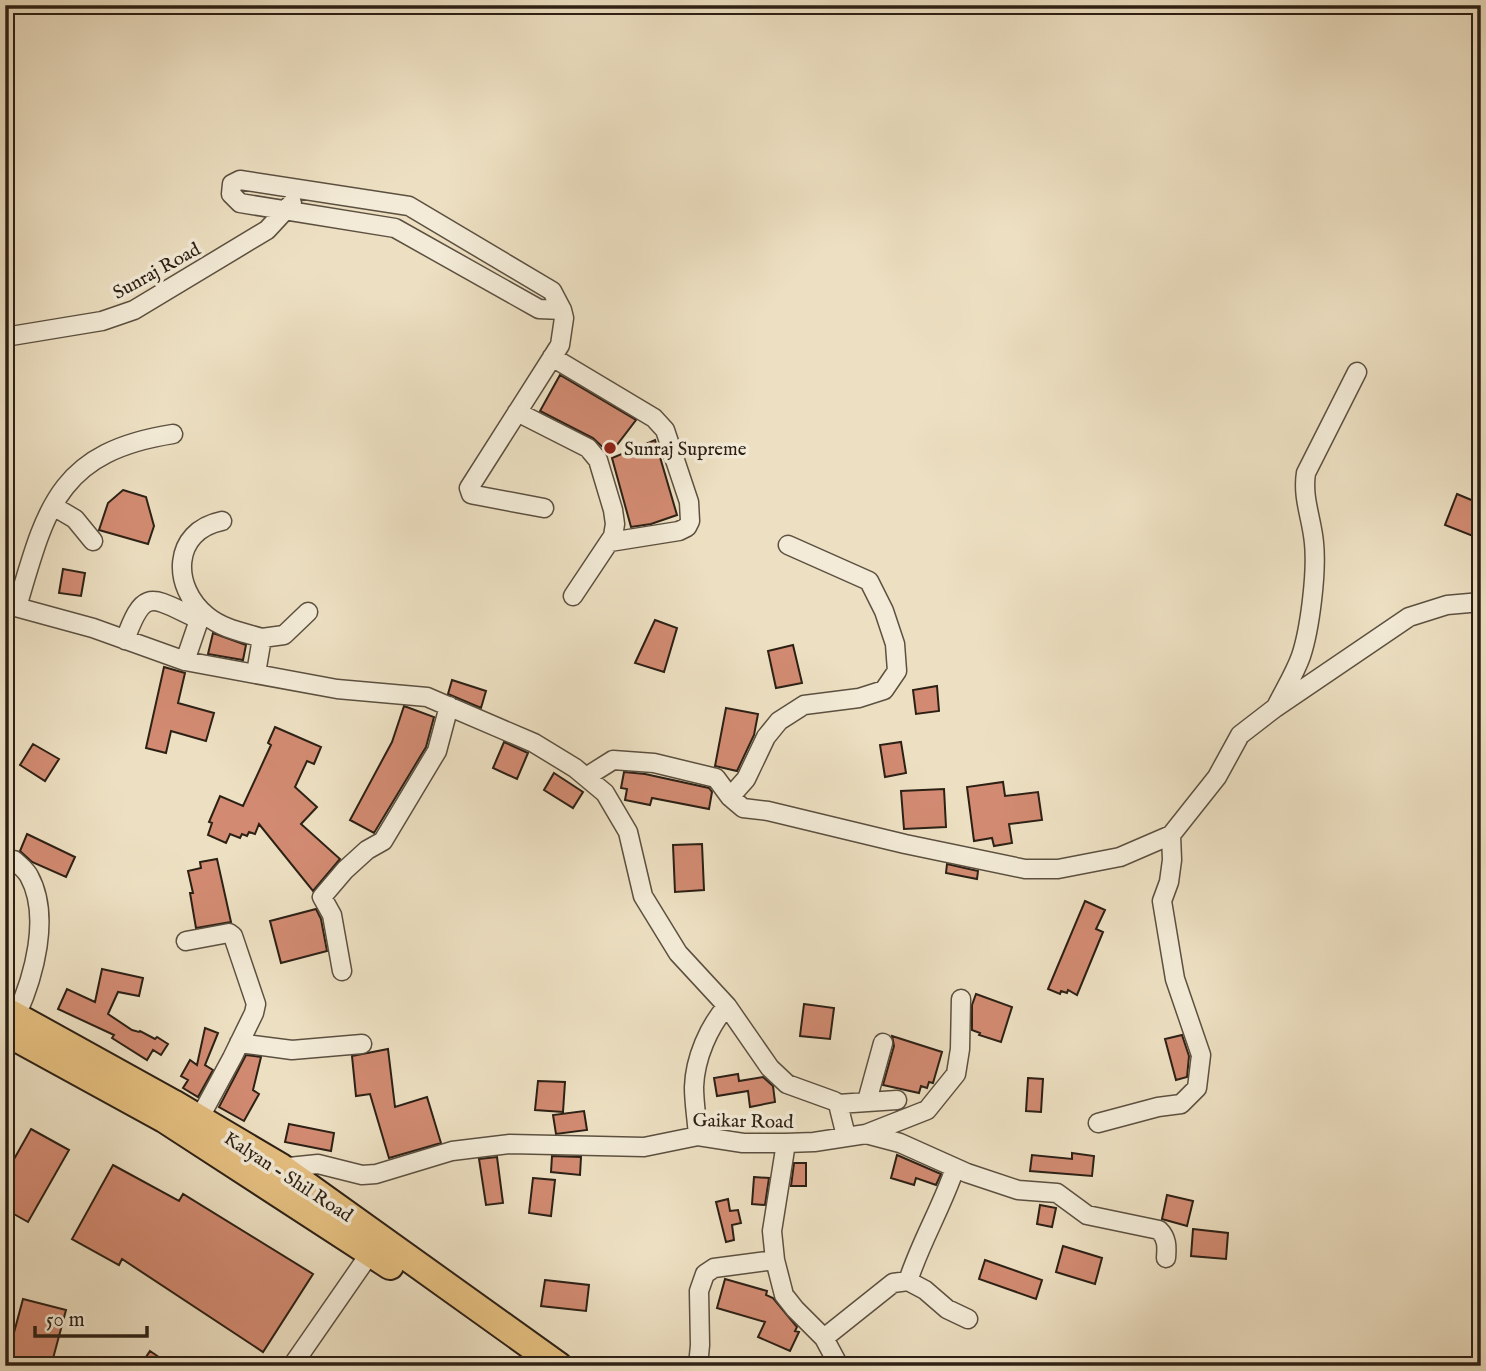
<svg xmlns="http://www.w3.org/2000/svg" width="1486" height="1371" viewBox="0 0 1486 1371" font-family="'IM FELL English',serif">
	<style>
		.building { fill: #d28b72; stroke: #2c2015; stroke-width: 2 }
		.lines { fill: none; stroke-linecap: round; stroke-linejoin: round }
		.minor-casing { stroke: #5c5040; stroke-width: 21 }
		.primary-casing { stroke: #2c2015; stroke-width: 30 }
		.minor { stroke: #f3ebd7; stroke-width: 18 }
		.primary { stroke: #e6c081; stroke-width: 26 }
		.poi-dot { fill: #8f2418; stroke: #f3ebd7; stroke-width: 2.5 }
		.labels { text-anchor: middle; stroke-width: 7; stroke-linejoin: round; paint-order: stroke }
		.street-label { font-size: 19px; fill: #2c2015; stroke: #f3ebd7 }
		.poi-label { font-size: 19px; fill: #2c2015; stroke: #f3ebd7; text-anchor: start }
	</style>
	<rect width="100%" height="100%" fill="#ede0c2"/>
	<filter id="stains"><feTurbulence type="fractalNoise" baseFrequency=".00286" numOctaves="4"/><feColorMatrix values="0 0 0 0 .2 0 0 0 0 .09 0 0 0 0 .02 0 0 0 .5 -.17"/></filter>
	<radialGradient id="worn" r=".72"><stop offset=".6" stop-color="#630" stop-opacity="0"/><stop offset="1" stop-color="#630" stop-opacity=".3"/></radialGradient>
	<path class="building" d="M 560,375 L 636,420 L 610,454 L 593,438 L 540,411 Z
		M 655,440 L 677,515 L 651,524 L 631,527 L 612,458 Z
		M 123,490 L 146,497 L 154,526 L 148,544 L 99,530 L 108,503 Z
		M 1457,494 L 1481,504 L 1481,516 L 1473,536 L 1445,525 Z
		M 63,569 L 85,573 L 81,596 L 59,593 Z
		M 655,620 L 677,628 L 664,672 L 635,663 Z
		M 213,633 L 246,645 L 243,660 L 208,654 Z
		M 793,645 L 802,683 L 776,688 L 768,651 Z
		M 164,667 L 185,673 L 178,703 L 214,713 L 206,741 L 171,731 L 166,753 L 146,748 Z
		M 452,680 L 486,691 L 481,708 L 448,694 Z
		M 937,686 L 939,711 L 916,714 L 913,690 Z
		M 404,706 L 434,717 L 426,747 L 374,833 L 350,820 L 392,742 Z
		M 726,708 L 758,714 L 754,735 L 737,771 L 715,766 Z
		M 275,727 L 321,747 L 314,764 L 307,761 L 295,787 L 317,807 L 301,824 L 340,859 L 313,891 L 259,824 L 255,834 L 249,832 L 247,836 L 242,834 L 240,838 L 230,834 L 226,843 L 208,835 L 212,823 L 209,822 L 220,796 L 243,806 L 271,745 L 268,743 Z
		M 504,742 L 528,753 L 517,779 L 493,768 Z
		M 901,742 L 906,773 L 885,777 L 880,745 Z
		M 33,744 L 59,759 L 45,781 L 20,765 Z
		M 624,772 L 645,774 L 709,788 L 712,792 L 709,809 L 652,798 L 650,805 L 625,800 L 627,789 L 621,788 Z
		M 554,773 L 583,792 L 573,808 L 544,790 Z
		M 1003,782 L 1005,796 L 1038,792 L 1042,820 L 1009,824 L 1012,843 L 994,846 L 992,838 L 974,841 L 967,787 Z
		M 944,789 L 946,827 L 904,829 L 901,791 Z
		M 27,834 L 75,857 L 66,877 L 32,862 L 20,851 Z
		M 702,844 L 704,890 L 675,892 L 673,845 Z
		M 217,859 L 231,922 L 196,928 L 190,893 L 193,893 L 188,871 L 201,868 L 200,862 Z
		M 947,864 L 978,871 L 977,879 L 946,873 Z
		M 1085,901 L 1105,910 L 1096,929 L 1103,932 L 1077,995 L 1068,990 L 1067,993 L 1061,991 L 1060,994 L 1048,989 Z
		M 316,909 L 321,919 L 327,951 L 281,963 L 270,921 Z
		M 102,969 L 143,978 L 139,996 L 118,992 L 108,1014 L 132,1030 L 139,1032 L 140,1031 L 155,1039 L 157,1037 L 168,1044 L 161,1055 L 153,1050 L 147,1060 L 112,1038 L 114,1035 L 58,1009 L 67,989 L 95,1002 Z
		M 976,994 L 1012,1007 L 1001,1042 L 979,1035 L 980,1033 L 972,1030 L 972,1005 Z
		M 804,1004 L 834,1008 L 830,1039 L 800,1036 Z
		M 205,1028 L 218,1033 L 205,1065 L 213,1070 L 198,1097 L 183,1088 L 188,1080 L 181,1076 L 190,1060 L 197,1065 Z
		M 1182,1035 L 1189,1056 L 1187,1077 L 1176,1080 L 1165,1039 Z
		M 892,1036 L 942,1052 L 933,1083 L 929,1082 L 927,1088 L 921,1086 L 919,1093 L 883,1085 L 894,1046 Z
		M 388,1049 L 395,1107 L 427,1097 L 441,1143 L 389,1158 L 370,1094 L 356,1096 L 352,1056 Z
		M 246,1055 L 261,1057 L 253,1090 L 259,1094 L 244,1121 L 219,1107 Z
		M 738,1074 L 739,1081 L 763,1077 L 773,1086 L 775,1102 L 750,1107 L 748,1091 L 717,1096 L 714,1078 Z
		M 1028,1078 L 1043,1079 L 1041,1112 L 1026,1111 Z
		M 538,1081 L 565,1082 L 563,1112 L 535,1110 Z
		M 584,1111 L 587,1130 L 556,1134 L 553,1115 Z
		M 289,1124 L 334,1133 L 331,1151 L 285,1142 Z
		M 31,1129 L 69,1150 L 28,1222 L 5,1209 L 5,1175 Z
		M 1072,1153 L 1094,1156 L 1092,1176 L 1030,1171 L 1032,1155 L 1072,1159 Z
		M 897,1155 L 941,1174 L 936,1185 L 916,1178 L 914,1185 L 891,1178 Z
		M 552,1156 L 581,1157 L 580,1175 L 551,1172 Z
		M 497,1157 L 503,1203 L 486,1205 L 479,1159 Z
		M 794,1163 L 806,1163 L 806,1186 L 791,1186 Z
		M 113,1165 L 179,1201 L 183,1194 L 313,1274 L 263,1352 L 122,1259 L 119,1265 L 72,1239 Z
		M 754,1177 L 769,1178 L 765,1205 L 752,1204 Z
		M 533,1178 L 555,1180 L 551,1216 L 529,1213 Z
		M 1167,1195 L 1193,1201 L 1187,1226 L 1162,1219 Z
		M 728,1199 L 730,1211 L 738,1210 L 741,1223 L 732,1225 L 734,1240 L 726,1242 L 716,1202 Z
		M 1040,1205 L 1056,1208 L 1052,1227 L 1037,1224 Z
		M 1193,1229 L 1228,1233 L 1226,1259 L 1191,1256 Z
		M 1063,1246 L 1102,1258 L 1095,1284 L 1056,1272 Z
		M 985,1260 L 1042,1280 L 1036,1299 L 979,1279 Z
		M 725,1279 L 767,1291 L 766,1295 L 773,1298 L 797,1327 L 795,1331 L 799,1332 L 790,1351 L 758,1337 L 765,1322 L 717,1308 Z
		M 545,1280 L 589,1285 L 586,1311 L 541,1306 Z
		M 23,1299 L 66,1310 L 51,1366 L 5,1366 Z
		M 150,1351 L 172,1366 L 140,1366 Z"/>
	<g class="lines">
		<g class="minor-casing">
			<path id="minor" d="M 240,180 L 409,206 L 552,291 L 562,310 L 539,309 L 395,228 L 240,203 L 231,194 L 232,184 Z
				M 5,337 L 102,321 L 134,310 L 267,230 L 292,203
				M 552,357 L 654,418 L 665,430 L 689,502 L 690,521 L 687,527 L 679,531 L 610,542
				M 517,412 L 588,448 L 598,460 L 613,510 L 615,524 L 613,536 L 573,596
				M 53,506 L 75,519 L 93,541
				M 544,508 L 475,495 L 471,494 L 469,488 L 560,345 L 564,318 L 562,310
				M 222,521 C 172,531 171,587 207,616 C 223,629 242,632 262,638 L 256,673
				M 5,604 L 93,628 L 185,661 L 337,689 L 427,697 L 534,743 L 575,768 L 605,793 L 628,832 L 643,896 L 678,953 L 727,1006 L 770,1068 L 787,1084 L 834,1101 L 838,1104 L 846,1136
				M 17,607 C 46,508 58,452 173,434
				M 262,638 L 284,635 L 308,612
				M 125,640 C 144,587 151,597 196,618 L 198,623 L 185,661
				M 1277,705 C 1285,689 1295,673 1301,656 C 1310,629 1317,572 1314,543 C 1312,519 1302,498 1306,473 L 1357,372
				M 586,777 L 613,760 L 654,763 L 716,778 L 730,797 L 743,808 L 768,811 L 905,844 L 1025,869 L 1058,869 L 1120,857 L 1171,835 L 1217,777 L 1240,735 L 1275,708 L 1409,617 L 1447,605 L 1481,602
				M 730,797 L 746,779 L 766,737 L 779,721 L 804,705 L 859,698 L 884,690 L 897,671 L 895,644 L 884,611 L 869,581 L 788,545
				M 14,860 C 19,865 26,870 29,876 C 51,916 34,977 16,1016
				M 186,941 L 229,933 L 233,936 L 256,1004 L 254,1013 L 232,1058 L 199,1119
				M 342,971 L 332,915 L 322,897 L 345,870 L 367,850 L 383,841 L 437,751 L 449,706
				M 239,1043 L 292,1050 L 362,1044
				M 867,1101 L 883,1043
				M 838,1104 L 897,1100
				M 1098,1123 L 1158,1107 L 1181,1104 L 1197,1088 L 1201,1055 L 1175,979 L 1162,901 L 1169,882 L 1172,860 L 1171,835
				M 866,1134 L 927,1110 L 956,1074 L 960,1049 L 961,999
				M 698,1136 C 697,1120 694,1103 694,1087 C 695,1058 709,1026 727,1006
				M 279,1168 L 318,1164 L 362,1175 L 376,1174 L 452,1151 L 510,1144 L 644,1147 L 698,1136 L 743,1143 L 786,1143 L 814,1142 L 866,1134 L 900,1143 L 967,1173 L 1018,1190 L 1057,1193 L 1087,1215 L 1159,1230 C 1167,1238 1167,1246 1166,1258
				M 775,1260 L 772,1231 L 786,1143
				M 908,1281 C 921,1241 942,1207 955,1168
				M 824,1338 L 893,1283 L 908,1281 L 925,1290 L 947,1309 L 968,1319
				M 292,1366 L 371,1252
				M 698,1366 L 700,1345 L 699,1291 L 705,1274 L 714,1268 L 775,1260 L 784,1295 L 795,1309 L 824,1338 L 839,1366"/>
		</g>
		<g class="primary-casing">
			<path id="primary" d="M 5,1010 L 173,1103 L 281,1167 L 559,1366
				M 5,1032 L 164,1119 L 390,1266"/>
		</g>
		<use href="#minor" class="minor"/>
		<use href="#primary" class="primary"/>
	</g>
	<circle class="poi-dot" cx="610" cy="448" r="7"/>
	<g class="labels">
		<g class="street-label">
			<text transform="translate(156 270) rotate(-29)" y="7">Sunraj Road</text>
			<text transform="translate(743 1120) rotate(1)" y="7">Gaikar Road</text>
			<text transform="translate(289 1176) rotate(33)" y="7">Kalyan - Shil Road</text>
		</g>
		<g class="poi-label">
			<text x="624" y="455">Sunraj Supreme</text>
		</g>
	</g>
	<rect width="1486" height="1371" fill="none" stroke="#ede0c2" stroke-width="28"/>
	<rect x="7" y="7" width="1472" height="1357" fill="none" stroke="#2c2015" stroke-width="3.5"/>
	<rect x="14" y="14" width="1458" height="1343" fill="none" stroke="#2c2015" stroke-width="2"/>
	<path d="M35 1326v10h112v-10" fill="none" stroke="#2c2015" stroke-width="3.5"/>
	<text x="46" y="1326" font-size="21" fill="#2c2015" stroke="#f3ebd7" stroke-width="5" paint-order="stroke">50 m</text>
	<rect width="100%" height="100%" filter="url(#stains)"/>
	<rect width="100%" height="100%" fill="url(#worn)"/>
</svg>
